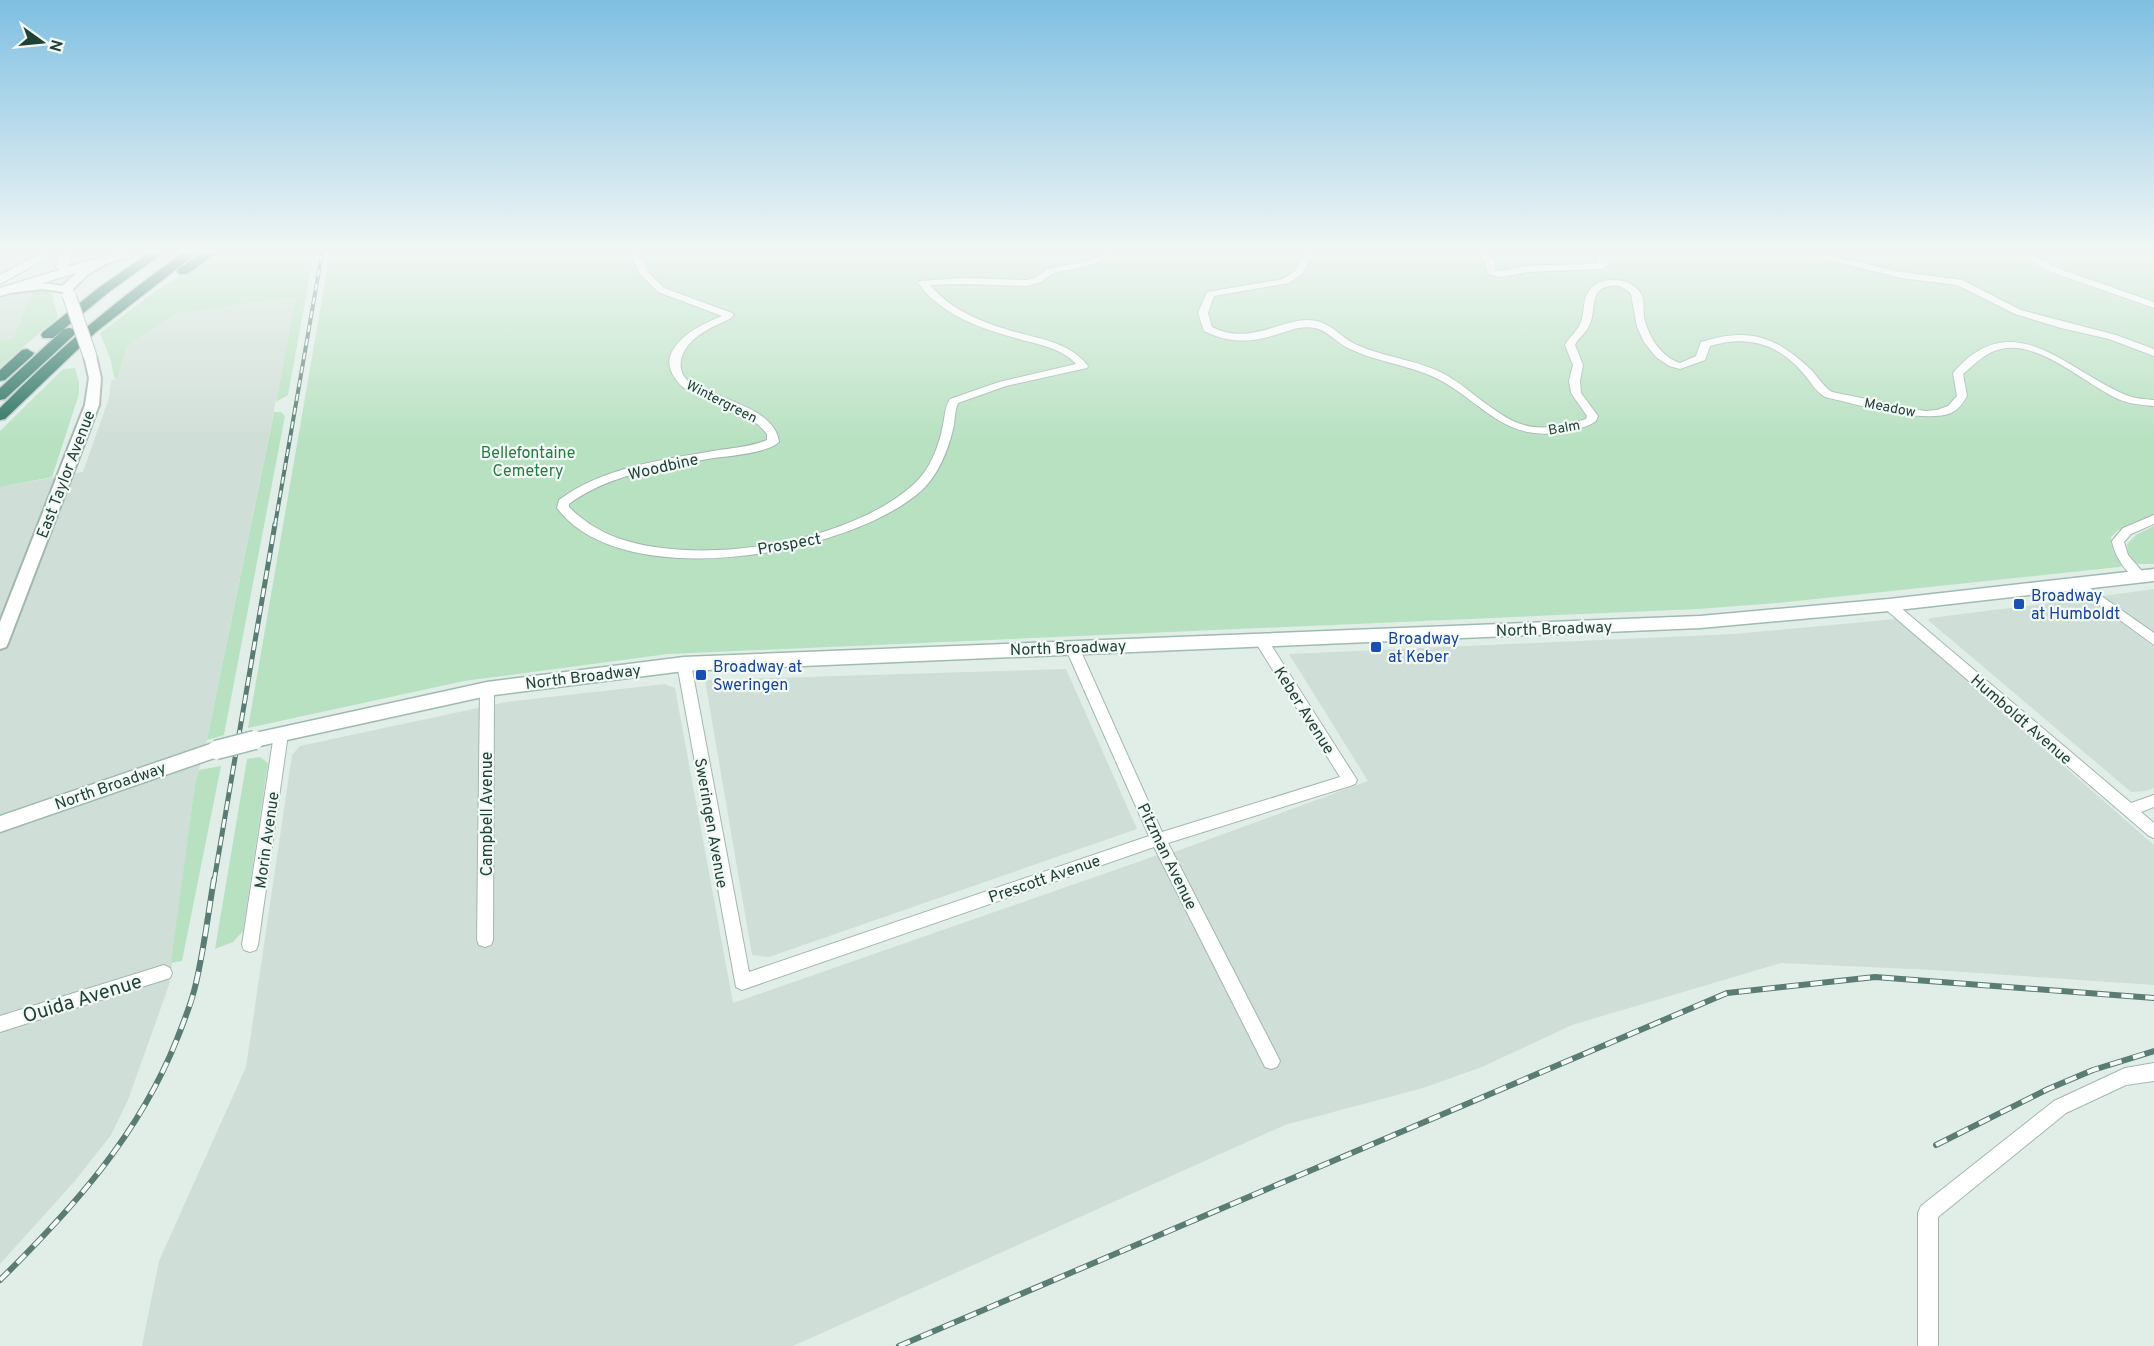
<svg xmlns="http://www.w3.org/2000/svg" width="2154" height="1346" viewBox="0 0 2154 1346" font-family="Overpass,sans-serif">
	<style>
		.built { fill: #cfded6 }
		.green { fill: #b8e1c1 }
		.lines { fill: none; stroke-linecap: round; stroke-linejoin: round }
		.minor-casing { stroke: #a3b7af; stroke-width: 2 }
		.tertiary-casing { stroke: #a3b7af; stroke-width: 4 }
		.secondary-casing { stroke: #9ebbb0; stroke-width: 3 }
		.motorway-casing { stroke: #c0cac7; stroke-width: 3 }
		.minor { fill: #fff; fill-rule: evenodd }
		.tertiary { fill: #fff; fill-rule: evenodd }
		.secondary { fill: #fff; fill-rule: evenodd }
		.motorway { fill: #27705f; fill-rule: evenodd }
		.rail-far2-casing { stroke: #5a7c72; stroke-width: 4 }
		.rail-far1-casing { stroke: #5a7c72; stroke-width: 5 }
		.rail-casing { stroke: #5a7c72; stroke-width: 6 }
		.rail-far2 { stroke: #f2f9f6; stroke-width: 2; stroke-dasharray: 7; stroke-linecap: butt }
		.rail-far1 { stroke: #f2f9f6; stroke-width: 3; stroke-dasharray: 9; stroke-linecap: butt }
		.rail { stroke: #f2f9f6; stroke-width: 4; stroke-dasharray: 12; stroke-linecap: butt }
		.tertiary-bridge-casing { stroke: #a3b7af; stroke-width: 15; stroke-linecap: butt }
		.secondary-bridge-casing { stroke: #9ebbb0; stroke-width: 21; stroke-linecap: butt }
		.tertiary-bridge { stroke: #fff; stroke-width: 13 }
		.secondary-bridge { stroke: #fff; stroke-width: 18 }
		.transit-dot { fill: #1a4fb4; stroke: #f2f9f6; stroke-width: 2 }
		.labels { text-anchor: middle; stroke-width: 4.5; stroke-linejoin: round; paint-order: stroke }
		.far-street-label { font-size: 14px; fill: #1f4136; stroke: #f2f9f6 }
		.park-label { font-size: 16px; fill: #257c43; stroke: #f2f9f6 }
		.street-label { font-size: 16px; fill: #1f4136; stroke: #f2f9f6 }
		.transit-label { font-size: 16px; fill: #164399; stroke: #f2f9f6; text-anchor: start }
		.near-street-label { font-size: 20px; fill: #1f4136; stroke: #f2f9f6 }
	</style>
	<rect width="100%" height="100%" fill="#e1eee8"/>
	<path class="built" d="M 25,289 L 34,289 L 13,338 L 0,341 L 0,296 Z
		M 297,297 L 207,740 L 195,784 L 169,985 L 128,1100 L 111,1135 L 74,1182 L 0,1264 L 0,487 L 83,472 L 109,398 L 111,381 L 117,378 L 127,346 L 175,314 Z
		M 2154,589 L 2154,634 L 2103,596 Z
		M 2083,599 L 2092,600 L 2154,647 L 2154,788 L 2146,791 L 2131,792 L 1928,620 L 1930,618 Z
		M 1896,619 L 2154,845 L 2154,985 L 1933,970 L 1781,963 L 1572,1025 L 1482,1067 L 1423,1088 L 1285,1125 L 793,1346 L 142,1346 L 159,1261 L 246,1067 L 292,755 L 300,746 L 506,702 L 665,684 L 675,688 L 733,1003 L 1155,856 L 1169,854 L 1368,781 L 1289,654 L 1734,634 Z
		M 1066,669 L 1137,829 L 769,957 L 752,955 L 705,680 Z"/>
	<path class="green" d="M 215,253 L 314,253 L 288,395 L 276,402 L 296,297 L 175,314 L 127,346 L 117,379 L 114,377 L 111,361 L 100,333 L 154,292 Z
		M 330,253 L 2011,253 L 2041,270 L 2154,310 L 2154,514 L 2117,531 L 2111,537 L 2113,551 L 2122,566 L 2119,567 L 1777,603 L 1698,609 L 668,654 L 464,681 L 248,728 Z
		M 2031,253 L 2154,253 L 2154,301 L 2065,270 Z
		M 34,289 L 51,290 L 58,317 L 0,367 L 0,341 L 13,338 Z
		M 75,368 L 79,382 L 79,394 L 52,477 L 0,487 L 0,431 L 63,369 Z
		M 274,412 L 281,412 L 285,416 L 224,735 L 207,740 Z
		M 2154,526 L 2154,564 L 2137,564 L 2128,553 L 2127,544 L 2136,535 Z
		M 260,757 L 268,763 L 243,931 L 233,942 L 215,949 L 247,759 Z
		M 221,766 L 182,961 L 171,963 L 195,784 L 199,770 Z"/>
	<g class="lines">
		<g class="minor-casing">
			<path id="minor" d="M 631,253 L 641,253 L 648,272 L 664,288 L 732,313 L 734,315 L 731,318 C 720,324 708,328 698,336 C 681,348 671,372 694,385 C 718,399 775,408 779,442 C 766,454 726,456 708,459 C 660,467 608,475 569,504 L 569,507 C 585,523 605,535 627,541 C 709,565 849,542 913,485 C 930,470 939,446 943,425 C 945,415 945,407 950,399 L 999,382 L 1076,364 C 1063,349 1041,345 1022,340 C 983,329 943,317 918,283 L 920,281 L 963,278 L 1027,280 L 1035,278 L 1047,269 L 1083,262 L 1107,253 L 1121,253 L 1088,266 L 1053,273 L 1041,282 L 1027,286 L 963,284 L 930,285 C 953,313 990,325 1023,334 C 1047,340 1072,345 1088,366 L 1087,368 L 1006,386 L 958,403 C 955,410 955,418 954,425 C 949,448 939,474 922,490 C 851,555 622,596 557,508 L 559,500 C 602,468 660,460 713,451 C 731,448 750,447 767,440 L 767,434 C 752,415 726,405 704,396 C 697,393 688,391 683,387 C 673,378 666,366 671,354 C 680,334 703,324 722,316 L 658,292 L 639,273 Z
				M 1303,253 L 1313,253 L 1303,273 L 1289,283 L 1214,296 L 1208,313 L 1212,327 C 1255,349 1291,309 1323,323 C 1335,328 1345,340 1357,345 C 1386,358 1420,360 1448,376 C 1470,389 1500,419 1524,425 C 1545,431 1567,425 1586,419 L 1587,416 L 1571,393 L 1569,381 L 1573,365 L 1565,345 C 1569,337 1578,331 1581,322 C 1585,312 1582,300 1589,291 C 1600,274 1632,277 1641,294 C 1645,301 1643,309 1644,317 C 1648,336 1661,357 1680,363 L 1696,356 L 1701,342 C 1746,328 1772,334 1807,366 C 1817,374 1821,385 1832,392 L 1925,411 L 1937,410 L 1948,406 L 1957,396 L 1953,373 C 2013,303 2066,370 2126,395 C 2135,399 2145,399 2154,400 L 2154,406 C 2142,405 2129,404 2118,399 C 2085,384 2039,340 2001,349 C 1986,352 1975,364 1963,374 L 1967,396 C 1963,403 1959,409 1951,413 C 1924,424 1855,404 1825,397 C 1815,391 1811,382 1803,373 C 1778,343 1746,335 1710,346 L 1705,360 L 1680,369 L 1669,366 L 1656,357 L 1644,342 L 1637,327 L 1631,294 C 1625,288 1619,284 1610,286 C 1588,289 1597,311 1589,326 C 1586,333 1578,338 1575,345 L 1583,365 L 1580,381 L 1581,393 L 1598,416 L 1596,421 C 1589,427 1576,429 1567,431 C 1499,446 1479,393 1424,373 C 1400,364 1373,360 1350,349 C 1338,344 1327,330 1315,328 C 1300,325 1289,331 1275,335 C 1249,343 1228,343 1204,331 L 1198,313 L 1207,292 L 1283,279 L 1296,270 Z
				M 1476,253 L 1486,253 L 1495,261 L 1495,270 L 1501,271 L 1528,266 L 1599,263 L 1596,253 L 1606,253 L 1609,264 L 1602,269 L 1528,272 L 1501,277 L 1488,274 L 1485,262 Z
				M 1800,253 L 1817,253 L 1901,272 L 1962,280 L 2021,310 L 2116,335 L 2154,349 L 2154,356 L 2109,339 L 2061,328 L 2015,314 L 1957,285 L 1901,278 Z
				M 2017,253 L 2029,253 L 2057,268 L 2154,302 L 2154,308 L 2051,272 Z
				M 2154,515 L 2154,524 L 2131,534 L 2124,542 L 2128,555 L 2147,577 L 2141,581 C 2127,576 2114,555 2112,541 L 2123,528 Z
				M 2080,581 L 2154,633 L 2154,645 L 2076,588 L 2074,585 Z
				M 1889,600 L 1894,602 L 2131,803 L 2154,795 L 2154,807 L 2141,812 L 2154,823 L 2154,838 L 2149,836 L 1884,608 L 1883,605 Z
				M 1261,635 L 1266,637 L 1357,780 L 1355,784 L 1350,786 L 1168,843 L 1277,1055 L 1280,1061 L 1277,1067 L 1271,1069 L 1265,1067 L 1154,847 L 742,990 L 736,987 L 677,664 L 679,661 L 684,659 L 691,664 L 749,972 L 1149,836 L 1065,647 L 1067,644 L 1077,644 L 1079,647 L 1162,832 L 1340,777 L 1254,640 Z
				M 487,684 L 492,685 L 494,689 L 493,940 L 491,945 L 485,947 L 479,945 L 477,940 L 480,689 L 482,685 Z
				M 281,728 L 286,730 L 288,734 L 258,945 L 256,950 L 250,952 L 244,950 L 242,945 L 274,734 L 276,730 Z
				M 164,965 L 170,968 L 172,973 L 170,978 L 0,1032 L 0,1016 Z
				M 2154,1063 L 2154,1081 L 2126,1085 L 2066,1113 L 1938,1217 L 1938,1346 L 1918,1346 L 1918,1213 L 1921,1206 L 2054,1101 L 2125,1068 Z"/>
		</g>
		<g class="tertiary-casing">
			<path id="tertiary" d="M 105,257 L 111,260 L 109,262 L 87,275 L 73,289 L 72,293 L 42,289 L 10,293 L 4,290 C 18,279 46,283 62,286 L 79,271 Z
				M 90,352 L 96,356 L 101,378 L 99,405 L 8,643 L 6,647 L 0,649 L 0,622 L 85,405 L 89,378 L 84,356 Z"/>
		</g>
		<g class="secondary-casing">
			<path id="secondary" d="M 41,253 L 56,253 L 0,284 L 0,275 Z
				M 60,253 L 72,253 L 68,267 L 115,253 L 134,253 L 132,256 L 0,296 L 0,288 L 59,270 L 56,267 Z
				M 2154,569 L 2154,581 L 1889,611 L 1700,628 L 684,671 L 487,696 L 255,747 L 248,745 L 246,740 L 248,735 L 255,733 L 487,682 L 684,657 L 1700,616 L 1889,599 Z
				M 216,742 L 223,745 L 226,750 L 223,755 L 0,832 L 0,816 Z"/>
		</g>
		<g class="motorway-casing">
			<path id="motorway" d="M 149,253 L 163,253 L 109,292 L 53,338 L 43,338 L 41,335 L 43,332 L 101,286 Z
				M 183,253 L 197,253 L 96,332 L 5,419 L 0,420 L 0,408 C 56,351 117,299 183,253 Z
				M 203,253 L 217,253 L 187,274 L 179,274 L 177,271 L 179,268 Z
				M 69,328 L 74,329 L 76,332 L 74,335 L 5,399 L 0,400 L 0,388 L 64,329 Z
				M 27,349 L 34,353 L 32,356 L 5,380 L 0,381 L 0,370 L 22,350 Z"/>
		</g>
		<use href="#minor" class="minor"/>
		<use href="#tertiary" class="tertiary"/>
		<use href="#secondary" class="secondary"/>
		<use href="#motorway" class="motorway"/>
		<g class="rail-far2-casing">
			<path id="rail-far2" d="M 275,525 L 322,253"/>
		</g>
		<g class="rail-far1-casing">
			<path id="rail-far1" d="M 214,881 L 275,524"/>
		</g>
		<g class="rail-casing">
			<path id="rail" d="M 1936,1145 L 2048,1089 L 2093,1070 L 2154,1051
				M 0,1280 C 73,1208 139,1135 177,1039 C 184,1021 192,1002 196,983 C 204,949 208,914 214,879
				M 899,1346 L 1727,993 L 1875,977 L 2154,998"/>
		</g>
		<use href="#rail-far2" class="rail-far2"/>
		<use href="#rail-far1" class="rail-far1"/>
		<use href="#rail" class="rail"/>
		<g class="tertiary-bridge-casing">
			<path id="tertiary-bridge" d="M 69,295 L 90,356"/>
		</g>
		<g class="secondary-bridge-casing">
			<path id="secondary-bridge" d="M 216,750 L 255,740"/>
		</g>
		<use href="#tertiary-bridge" class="tertiary-bridge"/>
		<use href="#secondary-bridge" class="secondary-bridge"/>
	</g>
	<linearGradient id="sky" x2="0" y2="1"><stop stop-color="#7fbfe2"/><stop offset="0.57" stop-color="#f2f7f5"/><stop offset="1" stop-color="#f2f7f5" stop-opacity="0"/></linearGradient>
	<rect width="2154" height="441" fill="url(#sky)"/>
	<g class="transit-dot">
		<rect x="2013" y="598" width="12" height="12" rx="3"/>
		<rect x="1370" y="641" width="12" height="12" rx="3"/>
		<rect x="695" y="669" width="12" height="12" rx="3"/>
	</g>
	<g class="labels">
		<g class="far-street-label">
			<text transform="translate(722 401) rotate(27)" y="5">Wintergreen</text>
			<text transform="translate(1890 407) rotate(11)" y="5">Meadow</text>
			<text transform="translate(1564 427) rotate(-10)" y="5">Balm</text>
		</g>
		<g class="park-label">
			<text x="528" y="458">Bellefontaine<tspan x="528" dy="18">Cemetery</tspan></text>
		</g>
		<g class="street-label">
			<text transform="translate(663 466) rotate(-13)" y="6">Woodbine</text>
			<text transform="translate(65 474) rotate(-69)" y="6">East Taylor Avenue</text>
			<text transform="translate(789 543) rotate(-10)" y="6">Prospect</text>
			<text transform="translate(1554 628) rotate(-2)" y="6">North Broadway</text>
			<text transform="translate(1068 647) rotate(-2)" y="6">North Broadway</text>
			<text transform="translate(583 676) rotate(-7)" y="6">North Broadway</text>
			<text transform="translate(1305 710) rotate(58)" y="6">Keber Avenue</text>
			<text transform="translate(2022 719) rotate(41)" y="6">Humboldt Avenue</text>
			<text transform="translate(110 785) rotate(-19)" y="6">North Broadway</text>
			<text transform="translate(486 814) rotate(-90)" y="6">Campbell Avenue</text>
			<text transform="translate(712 823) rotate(80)" y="6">Sweringen Avenue</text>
			<text transform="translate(266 840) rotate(-82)" y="6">Morin Avenue</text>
			<text transform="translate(1168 856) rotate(64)" y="6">Pitzman Avenue</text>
			<text transform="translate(1044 878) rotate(-19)" y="6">Prescott Avenue</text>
		</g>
		<g class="transit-label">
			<text x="2031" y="601">Broadway<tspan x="2031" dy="18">at Humboldt</tspan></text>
			<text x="1388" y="644">Broadway<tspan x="1388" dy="18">at Keber</tspan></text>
			<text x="713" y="672">Broadway at<tspan x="713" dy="18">Sweringen</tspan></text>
		</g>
		<g class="near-street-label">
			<text transform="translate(82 998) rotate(-17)" y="7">Ouida Avenue</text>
		</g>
	</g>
	<g transform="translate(42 42) rotate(105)" stroke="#f2f9f6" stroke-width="4.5" paint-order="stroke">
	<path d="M0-4.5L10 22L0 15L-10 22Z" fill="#1f4136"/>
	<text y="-9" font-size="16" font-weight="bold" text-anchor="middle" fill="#1f4136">N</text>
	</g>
</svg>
